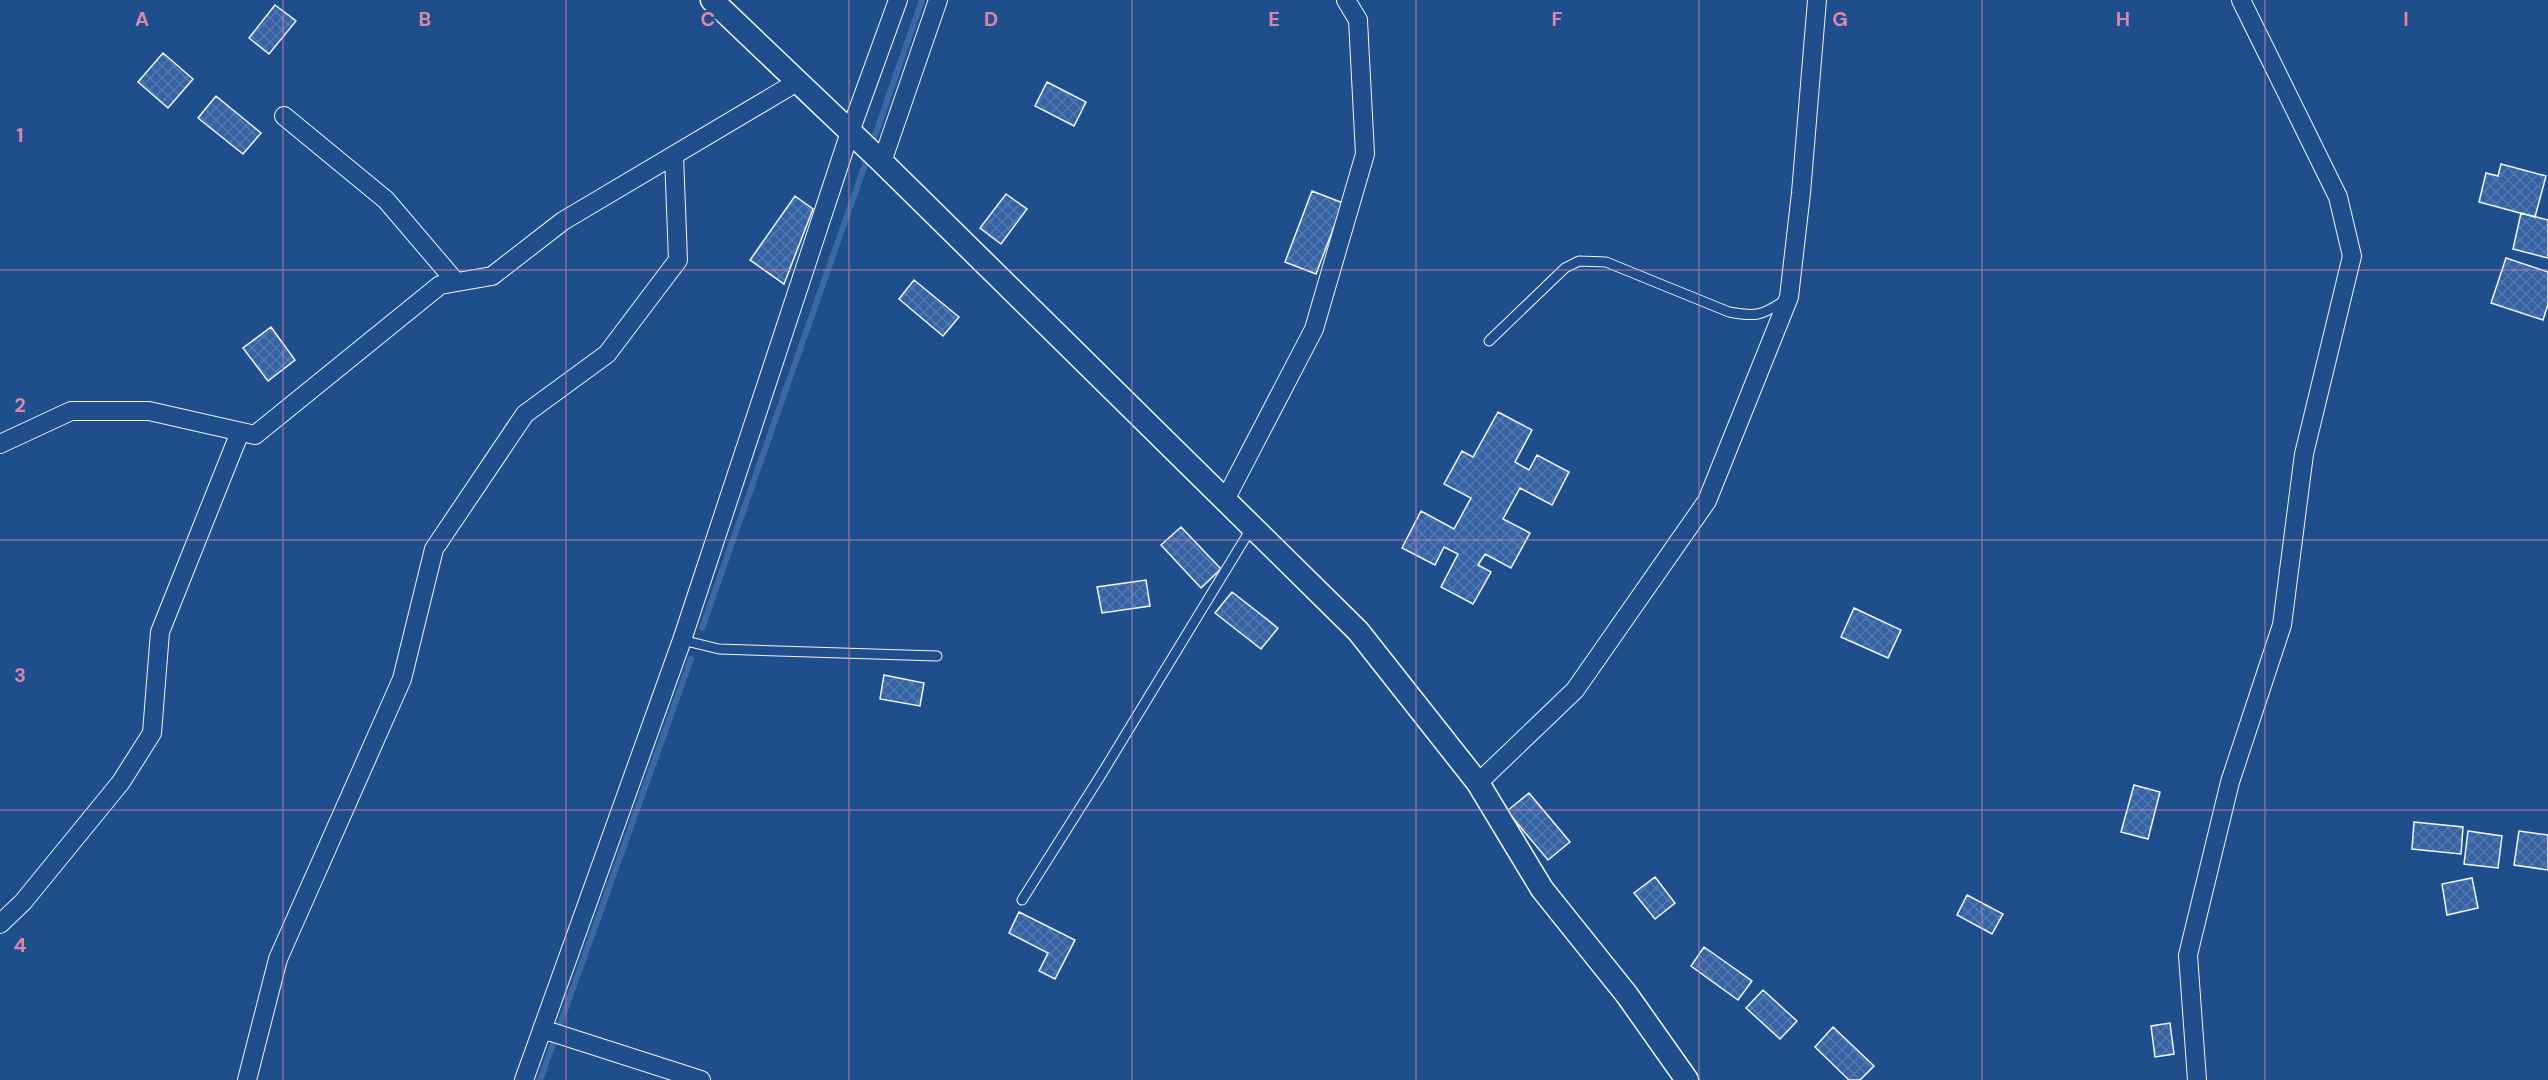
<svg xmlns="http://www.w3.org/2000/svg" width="2548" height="1080" viewBox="0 0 2548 1080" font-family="'DM Sans',sans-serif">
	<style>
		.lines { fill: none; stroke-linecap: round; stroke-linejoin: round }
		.stream { stroke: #3b69a3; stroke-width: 6 }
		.building { fill: url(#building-cross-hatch); stroke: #f2f6ff; stroke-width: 1.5 }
		.service-casing { stroke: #f2f6ff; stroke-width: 11 }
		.minor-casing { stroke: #f2f6ff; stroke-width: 20 }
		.tertiary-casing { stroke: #f2f6ff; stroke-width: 25 }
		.service { stroke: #1f4e8c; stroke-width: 9 }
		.minor { stroke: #1f4e8c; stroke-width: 18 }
		.tertiary { stroke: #1f4e8c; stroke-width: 22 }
		.grid { fill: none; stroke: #da87ad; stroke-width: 1.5; stroke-opacity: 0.55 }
		.grid-label { font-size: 20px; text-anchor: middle; font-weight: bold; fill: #da87ad; stroke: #1f4e8c; stroke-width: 4.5; stroke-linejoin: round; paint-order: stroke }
	</style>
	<defs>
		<pattern id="building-cross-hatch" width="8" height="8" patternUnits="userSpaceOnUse" patternTransform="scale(1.5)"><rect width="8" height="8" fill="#3563a3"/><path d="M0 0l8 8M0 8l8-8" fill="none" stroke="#537ab1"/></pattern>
	</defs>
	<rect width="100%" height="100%" fill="#1f4e8c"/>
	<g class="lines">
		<path class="stream" d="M 871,147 L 922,0
			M 702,628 L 868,156
			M 540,1080 L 691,659"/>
	</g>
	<path class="building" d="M 275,5 L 296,21 L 269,54 L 249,38 Z
		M 163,53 L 193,79 L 168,108 L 138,82 Z
		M 1047,82 L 1086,102 L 1074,126 L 1035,106 Z
		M 216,96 L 261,133 L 243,154 L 198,118 Z
		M 2501,164 L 2546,176 L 2535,217 L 2479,202 L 2486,173 L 2498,176 Z
		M 1312,191 L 1343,203 L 1316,274 L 1285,262 Z
		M 1006,194 L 1027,209 L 1001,244 L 980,228 Z
		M 795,196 L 813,209 L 784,284 L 750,260 Z
		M 2521,213 L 2548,220 L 2548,258 L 2513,249 Z
		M 2506,258 L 2548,272 L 2548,304 L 2543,320 L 2491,303 Z
		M 914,280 L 959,317 L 943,336 L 899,299 Z
		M 271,327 L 295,360 L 268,381 L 243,348 Z
		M 1498,412 L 1532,430 L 1515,462 L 1529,470 L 1537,455 L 1569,472 L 1552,505 L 1520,488 L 1503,519 L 1530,533 L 1511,568 L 1485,554 L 1478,565 L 1491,572 L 1473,604 L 1441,587 L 1458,554 L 1444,547 L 1435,565 L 1402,548 L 1421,511 L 1454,529 L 1471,498 L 1444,484 L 1462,451 L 1473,457 Z
		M 1181,527 L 1221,569 L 1201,588 L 1161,545 Z
		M 1146,580 L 1150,606 L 1102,613 L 1097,587 Z
		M 1232,592 L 1278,628 L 1261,649 L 1215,613 Z
		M 1854,608 L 1901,630 L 1888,658 L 1841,637 Z
		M 884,675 L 924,683 L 920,706 L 880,699 Z
		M 2134,785 L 2160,792 L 2148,839 L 2121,832 Z
		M 1529,793 L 1570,842 L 1548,860 L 1507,811 Z
		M 2414,822 L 2463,827 L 2461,854 L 2412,849 Z
		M 2468,831 L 2502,836 L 2498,868 L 2464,864 Z
		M 2519,831 L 2548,835 L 2548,870 L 2514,865 Z
		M 1655,877 L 1675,903 L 1655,919 L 1634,893 Z
		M 2472,878 L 2478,908 L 2447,915 L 2442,884 Z
		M 1967,895 L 2003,914 L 1992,934 L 1957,915 Z
		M 1019,912 L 1075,940 L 1055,979 L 1039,971 L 1048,953 L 1009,933 Z
		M 1704,947 L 1752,981 L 1738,1000 L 1691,966 Z
		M 1763,990 L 1797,1021 L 1780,1039 L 1746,1008 Z
		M 2170,1023 L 2174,1054 L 2155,1057 L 2151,1026 Z
		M 1833,1027 L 1874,1066 L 1860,1080 L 1849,1080 L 1815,1047 Z"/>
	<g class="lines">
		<g class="service-casing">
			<path id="service" d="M 1489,341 L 1565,268 L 1579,261 L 1606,262 L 1729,312 C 1755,317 1761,316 1784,301
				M 682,640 L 719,649 L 937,656
				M 1022,900 L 1101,775 L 1252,527"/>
		</g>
		<g class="minor-casing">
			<path id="minor" d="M 284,116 L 386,200 L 456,282
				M 882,162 L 938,0
				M 0,444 L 71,411 L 149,411 L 255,435 L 440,285 L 492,276 L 563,221 L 797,82
				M 1225,500 L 1314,329 L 1365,154 L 1358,20 L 1346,0
				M 1478,783 L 1575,690 L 1707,501 L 1789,297 L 1801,193 L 1817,0
				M 0,924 L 23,902 L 121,782 L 152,733 L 160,632 L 240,432
				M 542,1029 L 701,1080
				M 247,1080 L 278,959 L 402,679 L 434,549 L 525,414 L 607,354 L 678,260 L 674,156
				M 524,1080 L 682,640 L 850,132 L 898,0
				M 2197,1080 L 2188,955 L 2230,782 L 2282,625 L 2304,454 L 2352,256 L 2338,197 L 2241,0"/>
		</g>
		<g class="tertiary-casing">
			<path id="tertiary" d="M 712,0 L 882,162 L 1358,631 L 1478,783 L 1542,889 L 1627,995 L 1687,1080"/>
		</g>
		<use href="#service" class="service"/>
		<use href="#minor" class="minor"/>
		<use href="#tertiary" class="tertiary"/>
	</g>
	<path class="grid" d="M 283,0 L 283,1080M 566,0 L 566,1080M 849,0 L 849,1080M 1132,0 L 1132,1080M 1416,0 L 1416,1080M 1699,0 L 1699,1080M 1982,0 L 1982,1080M 2265,0 L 2265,1080M 0,270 L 2548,270M 0,540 L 2548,540M 0,810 L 2548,810"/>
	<g class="grid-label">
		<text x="142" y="26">A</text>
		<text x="425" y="26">B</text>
		<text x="708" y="26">C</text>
		<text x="991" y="26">D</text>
		<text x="1274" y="26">E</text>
		<text x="1557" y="26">F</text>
		<text x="1840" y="26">G</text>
		<text x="2123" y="26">H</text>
		<text x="2406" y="26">I</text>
		<text x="20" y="142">1</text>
		<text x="20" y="412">2</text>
		<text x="20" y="682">3</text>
		<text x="20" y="952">4</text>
	</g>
</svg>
